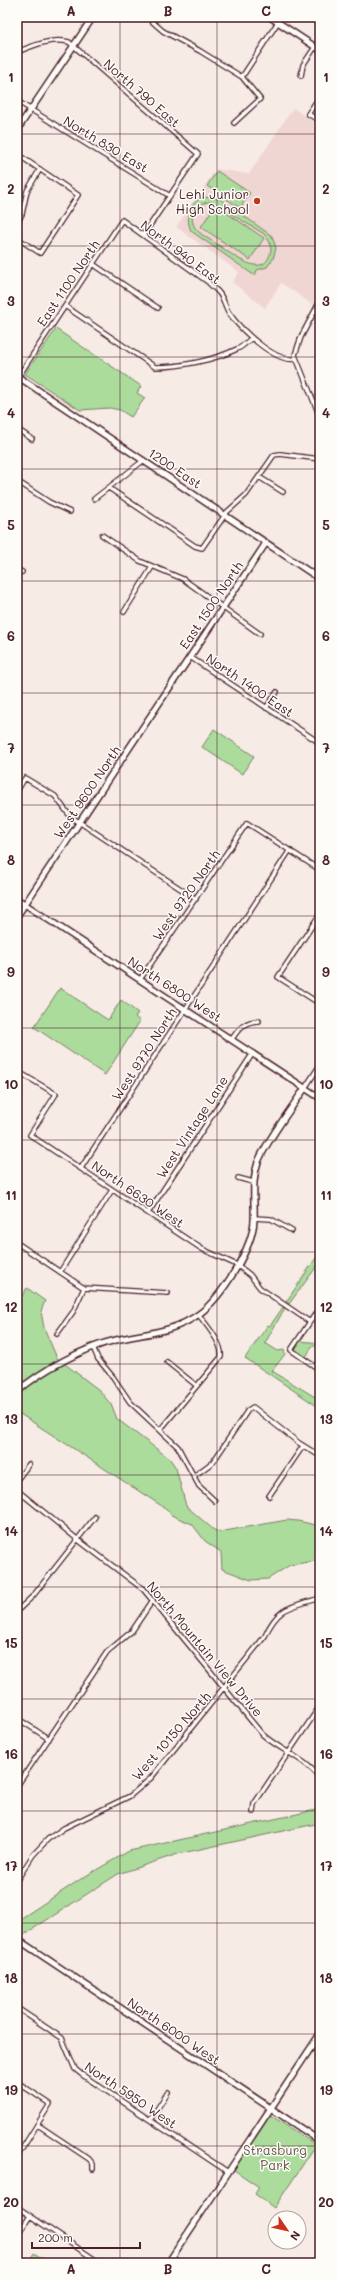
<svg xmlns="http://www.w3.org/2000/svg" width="337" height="2280" viewBox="0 0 337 2280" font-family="Mali,sans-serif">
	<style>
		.built { fill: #f0d6d2 }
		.green { fill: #abdc9c; stroke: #7a7e64; fill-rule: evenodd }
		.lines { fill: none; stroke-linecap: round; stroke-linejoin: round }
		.street-casing { stroke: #4a1f2b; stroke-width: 6 }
		.secondary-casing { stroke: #4a1f2b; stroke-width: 8 }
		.street { stroke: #fdfcf7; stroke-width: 3.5 }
		.secondary { stroke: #fdfcf7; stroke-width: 5 }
		.grid { fill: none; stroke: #4a1f2b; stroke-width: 1; stroke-opacity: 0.55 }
		.poi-dot { fill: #c8321e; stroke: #fdfcf7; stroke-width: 1.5 }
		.labels { text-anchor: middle; stroke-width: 3; stroke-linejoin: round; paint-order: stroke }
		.street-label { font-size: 13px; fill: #4a1f2b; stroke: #fdfcf7 }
		.poi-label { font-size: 13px; fill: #4a1f2b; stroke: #fdfcf7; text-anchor: end }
		.park-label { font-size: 13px; fill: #67584d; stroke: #fdfcf7 }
		.neatline { fill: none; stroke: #4a1f2b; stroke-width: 1.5 }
		.grid-label { font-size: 13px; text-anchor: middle; font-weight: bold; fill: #4a1f2b }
	</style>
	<rect width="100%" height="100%" fill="#f7ebe6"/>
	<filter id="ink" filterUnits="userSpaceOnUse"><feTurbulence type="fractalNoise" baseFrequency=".025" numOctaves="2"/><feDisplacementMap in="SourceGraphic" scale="8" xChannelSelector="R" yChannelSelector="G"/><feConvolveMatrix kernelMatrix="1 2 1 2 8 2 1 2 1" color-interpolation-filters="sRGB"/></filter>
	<g filter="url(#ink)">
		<path class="built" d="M 293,108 L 320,126 L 320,292 L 313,305 L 281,283 L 265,308 L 232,282 L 239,272 L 176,227 L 216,169 L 249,174 Z"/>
		<path class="green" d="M 217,171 L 250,193 L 240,208 L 207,186 Z
			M 204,197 L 220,199 L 272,236 L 276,248 L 273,259 L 267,267 L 257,270 L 255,276 L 191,231 C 185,217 189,202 204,197 ZM 212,202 L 264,234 L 269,241 L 271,249 C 266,282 235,256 221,247 C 213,241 202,236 196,229 C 186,216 198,201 212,202 Z
			M 215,205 L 264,238 L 250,260 L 201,227 Z
			M 56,329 L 141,386 L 137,393 L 145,398 L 131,417 L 120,410 L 110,408 L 80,410 L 25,374 Z
			M 214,729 L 254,756 L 242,774 L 202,747 Z
			M 60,988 L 108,1020 L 121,1000 L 138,1013 L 135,1017 L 140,1021 L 105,1075 L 34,1027 Z
			M 320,1252 L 320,1262 L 289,1304 L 286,1302 Z
			M 27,1288 L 45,1301 L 41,1311 L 44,1328 L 57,1358 L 99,1390 L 112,1406 L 117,1419 L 170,1459 L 176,1468 L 186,1506 L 214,1530 L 219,1532 L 287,1520 L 298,1521 L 320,1526 L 320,1560 L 290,1565 L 268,1579 L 251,1580 L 222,1569 L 221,1552 L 205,1541 L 192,1524 L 171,1515 L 168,1510 L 17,1412 L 17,1304 Z
			M 283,1307 L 285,1308 L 265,1343 L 278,1351 L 284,1350 L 285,1354 L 272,1371 L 320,1400 L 320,1408 L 245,1358 L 268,1325 L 270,1326 Z
			M 300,1341 L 320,1343 L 320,1346 L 312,1346 L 306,1357 L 295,1349 Z
			M 320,1809 L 320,1823 L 178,1854 L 118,1874 L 22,1936 L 17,1933 L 17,1921 L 84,1877 L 129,1851 Z
			M 270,2115 L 316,2145 L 274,2208 L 255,2194 L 259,2187 L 234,2170 Z
			M 34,2253 L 49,2263 L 28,2263 Z"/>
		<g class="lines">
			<g class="street-casing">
				<path id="street" d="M 147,17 L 163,31 L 200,51 L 242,77 L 260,99 L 234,123
					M 17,52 C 35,45 50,38 69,42 L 198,154 L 144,234
					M 301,76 L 303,65 L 315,47
					M 242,77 L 278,22
					M 320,96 L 308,114 L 320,121
					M 17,101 L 170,196
					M 17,154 L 78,195 L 40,253 L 17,238
					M 17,224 L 22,214 L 27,191 L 40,169
					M 93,264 L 158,308
					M 320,301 L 301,337 L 295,355 L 320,417
					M 65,306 L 155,367 C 180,367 215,360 237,349 C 243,347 247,341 252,338
					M 18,377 L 122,220 L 208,282 C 211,286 216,289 219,293 C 224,299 225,307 229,313 C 240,329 275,363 296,359
					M 17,429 L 32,439
					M 259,477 L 283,492
					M 17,481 L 49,502 L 70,512
					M 109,488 L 195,546 L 202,548 L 227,512 L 246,495 L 274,455 L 280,454 L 320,459
					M 94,499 L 144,460
					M 102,535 L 140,561 L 183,579 L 260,634
					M 17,569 L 22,572
					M 124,612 L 152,567
					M 190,657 L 320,743
					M 266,708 L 277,692
					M 17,791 L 25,778 L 55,796 L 70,816 L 196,899
					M 320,914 L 278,977 L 320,1004
					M 141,978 L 247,823 L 320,870
					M 232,1039 C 239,1028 245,1021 259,1021
					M 17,1071 L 56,1094 L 30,1135 L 202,1249 L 237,1265 L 250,1275 L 260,1288 L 310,1322
					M 305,1088 L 320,1065
					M 81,1168 L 290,850
					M 238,1178 L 253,1182
					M 148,1213 L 253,1053
					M 254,1218 L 271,1219 L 292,1231
					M 17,1243 L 84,1288 L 168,1293
					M 60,1272 L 112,1190
					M 320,1307 L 291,1350 L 320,1370
					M 57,1334 L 73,1312 L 84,1288
					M 93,1347 L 98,1359 L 113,1377 L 130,1402 L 178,1447 L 199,1486 L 215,1501
					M 167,1362 L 197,1386
					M 160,1430 L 221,1357 C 223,1343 206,1325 199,1315
					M 194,1476 L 213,1462 L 248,1410 L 253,1407 L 299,1443 L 320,1456
					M 17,1480 L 29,1464
					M 17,1490 L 77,1539 L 143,1589 L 262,1734 C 279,1750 305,1758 319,1777
					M 269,1496 L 303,1446
					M 17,1611 L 33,1596 L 95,1517
					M 17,1718 L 49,1739
					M 17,1786 L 107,1652 L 132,1631 L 153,1600
					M 253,1812 L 254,1804 L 320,1706
					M 17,1880 L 33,1855 L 48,1839 L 64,1828 L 130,1796 L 151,1778 L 265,1636 C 278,1606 292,1607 320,1598
					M 17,2008 L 62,2038 L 75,2069 L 81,2074 L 228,2172
					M 17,2082 L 50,2104 L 17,2157
					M 150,2120 L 168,2092
					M 38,2125 L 89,2159 L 93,2164 L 93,2169
					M 17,2207 L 100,2263
					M 17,2236 L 30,2216"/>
			</g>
			<g class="secondary-casing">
				<path id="secondary" d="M 270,17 L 320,50
					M 17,130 L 93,17
					M 17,376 L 320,579
					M 17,899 L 320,1098
					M 17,916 L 266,543
					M 17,1392 C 40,1371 85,1347 116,1340 C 145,1333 173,1333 199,1314 C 221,1298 253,1248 254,1220 C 255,1200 251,1182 258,1162 C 267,1140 291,1109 305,1088
					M 17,1939 L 320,2141
					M 168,2263 L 320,2034"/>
			</g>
			<use href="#street" class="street"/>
			<use href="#secondary" class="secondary"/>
		</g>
	</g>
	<path class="grid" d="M 120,17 L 120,2263M 217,17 L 217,2263M 17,134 L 320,134M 17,246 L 320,246M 17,357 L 320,357M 17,469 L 320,469M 17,581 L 320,581M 17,693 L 320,693M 17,805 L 320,805M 17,916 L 320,916M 17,1028 L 320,1028M 17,1140 L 320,1140M 17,1252 L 320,1252M 17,1364 L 320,1364M 17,1475 L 320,1475M 17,1587 L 320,1587M 17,1699 L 320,1699M 17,1811 L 320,1811M 17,1923 L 320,1923M 17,2034 L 320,2034M 17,2146 L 320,2146"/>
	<circle class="poi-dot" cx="257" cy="201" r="4"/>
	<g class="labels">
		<g class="street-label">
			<text transform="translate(142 93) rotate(41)" y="5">North 790 East</text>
			<text transform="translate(106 144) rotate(31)" y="5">North 830 East</text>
			<text transform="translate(181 252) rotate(37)" y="5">North 940 East</text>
			<text transform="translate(68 283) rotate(-56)" y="5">East 1100 North</text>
			<text transform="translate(175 468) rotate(34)" y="5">1200 East</text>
			<text transform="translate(211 605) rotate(-56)" y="5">East 1500 North</text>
			<text transform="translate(250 685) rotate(34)" y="5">North 1400 East</text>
			<text transform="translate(87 792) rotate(-56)" y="5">West 9600 North</text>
			<text transform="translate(186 895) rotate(-55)" y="5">West 9720 North</text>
			<text transform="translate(175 989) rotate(33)" y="5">North 6800 West</text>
			<text transform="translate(144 1054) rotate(-57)" y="5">West 9770 North</text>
			<text transform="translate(192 1127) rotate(-57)" y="5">West Vintage Lane</text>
			<text transform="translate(138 1194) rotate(34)" y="5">North 6630 West</text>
			<text transform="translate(205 1649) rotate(50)" y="5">North Mountain View Drive</text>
			<text transform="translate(171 1736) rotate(-49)" y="5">West 10150 North</text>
			<text transform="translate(174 2031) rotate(34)" y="5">North 6000 West</text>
			<text transform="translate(131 2095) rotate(34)" y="5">North 5950 West</text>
		</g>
		<g class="poi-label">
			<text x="249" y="199">Lehi Junior<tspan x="249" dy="15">High School</tspan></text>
		</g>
		<g class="park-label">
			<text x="275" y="2155">Strasburg<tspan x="275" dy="15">Park</tspan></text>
		</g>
	</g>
	<rect width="337" height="2280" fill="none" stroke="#fdfcf7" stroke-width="44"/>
	<g transform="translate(287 2230) rotate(124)"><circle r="19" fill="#fdfcf7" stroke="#b5a4a5"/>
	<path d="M0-3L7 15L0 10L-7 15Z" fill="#c8321e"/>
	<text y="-6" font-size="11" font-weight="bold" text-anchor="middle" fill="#4a1f2b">N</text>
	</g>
	<path d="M32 2242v6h108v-6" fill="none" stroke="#4a1f2b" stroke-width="2"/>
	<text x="38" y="2242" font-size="12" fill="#4a1f2b" stroke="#fdfcf7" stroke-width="3" paint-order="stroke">200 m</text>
	<rect x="22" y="22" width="293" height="2236" class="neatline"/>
	<g class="grid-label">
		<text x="71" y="16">A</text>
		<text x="168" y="16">B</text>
		<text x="266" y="16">C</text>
		<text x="11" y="82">1</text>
		<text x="326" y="82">1</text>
		<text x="11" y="194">2</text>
		<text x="326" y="194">2</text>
		<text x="11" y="306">3</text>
		<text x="326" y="306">3</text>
		<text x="11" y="418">4</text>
		<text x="326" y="418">4</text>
		<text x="11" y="530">5</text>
		<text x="326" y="530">5</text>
		<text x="11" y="641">6</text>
		<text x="326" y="641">6</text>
		<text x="11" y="753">7</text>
		<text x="326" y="753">7</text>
		<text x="11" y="865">8</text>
		<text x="326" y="865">8</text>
		<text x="11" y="977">9</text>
		<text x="326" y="977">9</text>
		<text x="11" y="1089">10</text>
		<text x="326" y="1089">10</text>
		<text x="11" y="1200">11</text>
		<text x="326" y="1200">11</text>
		<text x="11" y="1312">12</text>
		<text x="326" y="1312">12</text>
		<text x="11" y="1424">13</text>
		<text x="326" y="1424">13</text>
		<text x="11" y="1536">14</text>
		<text x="326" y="1536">14</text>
		<text x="11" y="1648">15</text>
		<text x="326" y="1648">15</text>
		<text x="11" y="1759">16</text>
		<text x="326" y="1759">16</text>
		<text x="11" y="1871">17</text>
		<text x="326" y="1871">17</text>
		<text x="11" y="1983">18</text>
		<text x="326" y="1983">18</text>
		<text x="11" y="2095">19</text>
		<text x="326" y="2095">19</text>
		<text x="11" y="2207">20</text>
		<text x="326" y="2207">20</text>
		<text x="71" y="2274">A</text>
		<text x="168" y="2274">B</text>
		<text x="266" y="2274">C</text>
	</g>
</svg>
